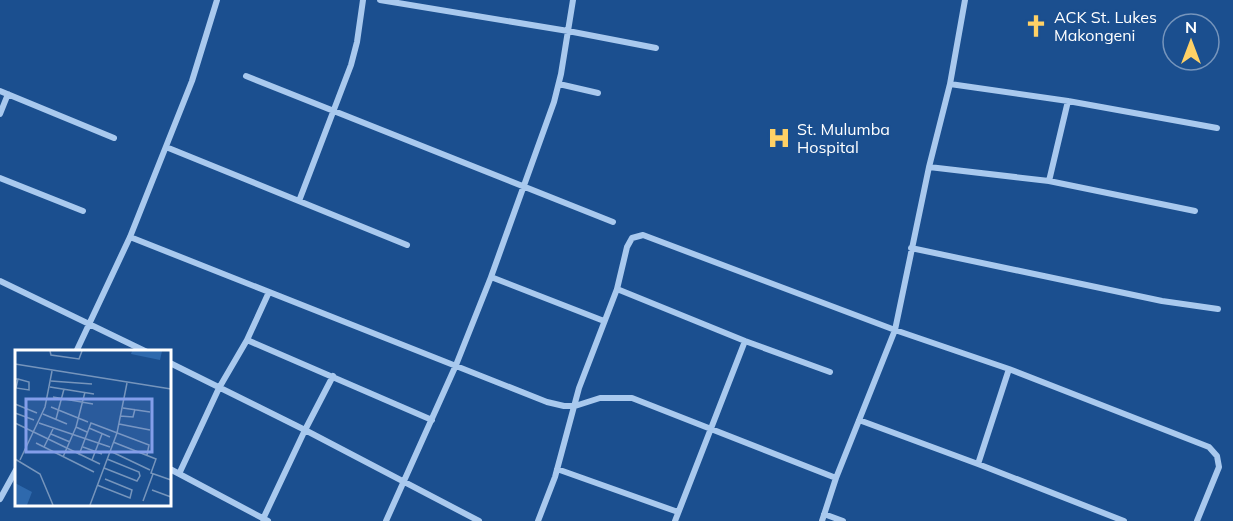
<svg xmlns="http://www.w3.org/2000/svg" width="1233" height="521" viewBox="0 0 1233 521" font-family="Mulish,sans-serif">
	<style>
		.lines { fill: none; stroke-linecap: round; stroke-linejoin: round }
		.minor { stroke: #a9c9ee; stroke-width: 6 }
		.labels { text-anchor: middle; stroke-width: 4.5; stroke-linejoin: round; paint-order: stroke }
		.poi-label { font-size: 16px; fill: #fff; stroke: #1b4f8f; text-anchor: start }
		.inset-road { fill: none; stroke: #7695bc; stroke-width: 1.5 }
		.view { fill: #839eea; fill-opacity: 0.15; stroke: #839eea; stroke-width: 3 }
		.inset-edge { fill: none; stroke: #fff; stroke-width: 3 }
	</style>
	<rect width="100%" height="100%" fill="#1b4f8f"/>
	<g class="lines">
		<path class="minor" d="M 380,0 L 568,31 L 656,48
			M 573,0 L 561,74 L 554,102 L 491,277 L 604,321
			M 246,76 L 613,222
			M 559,84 L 598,93
			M 950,84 L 1068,101 L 1217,128
			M 0,91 L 114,138
			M 0,114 L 8,94
			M 166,147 L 407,245
			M 929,167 L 1049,181 L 1068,101
			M 0,178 L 83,211
			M 1049,181 L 1195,211
			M 299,201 L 351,65 L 357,42 L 363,0
			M 130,237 L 547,402 L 564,406 L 575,406 L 600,398 L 632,398 L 836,478
			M 911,248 L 1162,301 L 1218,309
			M 0,281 L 147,352
			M 617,289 L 745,341 L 830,372
			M 247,340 L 432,420
			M 76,352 L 130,237 L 192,81 L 217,0
			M 170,363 L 305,430 L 479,521
			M 859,420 L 978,464 L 1124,521
			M 978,464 L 1009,369
			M 170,469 L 268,521
			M 557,469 L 678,512
			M 179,474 L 219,388 L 247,340 L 269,292
			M 0,499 L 16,470
			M 824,514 L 843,521
			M 263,519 L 305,430 L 333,376
			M 386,521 L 456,365 L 491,277
			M 538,521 L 555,477 L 579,388 L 617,289 L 627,247 L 632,238 L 643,235 L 895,330 L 1009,369 L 1209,447 L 1217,456 L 1219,467 L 1197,521
			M 675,521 L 745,341
			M 822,521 L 836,478 L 895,330 L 929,167 L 950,84 L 965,0"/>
	</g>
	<defs>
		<g id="church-bare" transform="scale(1.8)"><path d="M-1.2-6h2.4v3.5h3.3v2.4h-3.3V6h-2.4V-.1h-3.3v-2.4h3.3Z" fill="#ffd166" stroke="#1b4f8f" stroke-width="2.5" paint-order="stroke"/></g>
		<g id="hospital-bare" transform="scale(1.8)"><path d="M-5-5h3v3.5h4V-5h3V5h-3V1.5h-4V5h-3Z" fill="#ffd166" stroke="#1b4f8f" stroke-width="2.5" paint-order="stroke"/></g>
	</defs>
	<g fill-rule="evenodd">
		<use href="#church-bare" x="1036" y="26"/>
		<use href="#hospital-bare" x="779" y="138"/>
	</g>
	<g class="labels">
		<g class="poi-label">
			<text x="1054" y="23">ACK St. Lukes<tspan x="1054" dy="18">Makongeni</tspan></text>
			<text x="797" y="135">St. Mulumba<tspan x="797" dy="18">Hospital</tspan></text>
		</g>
	</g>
	<g transform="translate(15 350)">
		<rect width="156" height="156" fill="#1b4f8f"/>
		<path d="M 117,1 L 147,1 L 145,10 L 116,4 ZM 0,133 L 17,142 L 12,155 L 0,155 Z" fill="#2e69ad"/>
		<path class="inset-road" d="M 35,1 L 36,5 L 64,9 L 67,1M 0,14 L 156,39M 0,29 L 3,29 L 14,32 L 14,40 L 1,38 L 3,29M 36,31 L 77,34M 35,37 L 79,44M 70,42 L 61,77 L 72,82M 38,47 L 78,54M 0,54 L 22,63M 36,57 L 73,72M 108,58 L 135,62M 0,63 L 19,70M 28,64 L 52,74M 105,66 L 118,67 L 120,59M 41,69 L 49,39M 0,73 L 85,114M 24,73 L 95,97M 104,74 L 135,80M 74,78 L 95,87M 36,84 L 55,92M 98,92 L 141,109 L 136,123 L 156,130M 21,93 L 79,122M 29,97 L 38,79M 68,97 L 87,104M 95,101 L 135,120M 64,105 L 76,73 L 134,95 L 132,105M 48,107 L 61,77M 0,109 L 25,124 L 38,155M 5,110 L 30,57 L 37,21M 77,110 L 87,84M 89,118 L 122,131 L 125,126 L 124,122 L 92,109M 82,135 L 115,148 L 117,140 L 90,129M 137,140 L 156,147M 128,151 L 138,124M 75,155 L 102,83 L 112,33"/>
		<path class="view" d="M 11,49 L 137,49 L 137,102 L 11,102 Z"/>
		<rect width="156" height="156" class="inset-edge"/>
	</g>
	<g transform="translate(1191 42)"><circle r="28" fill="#1b4f8f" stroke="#7695bc" stroke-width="1.5"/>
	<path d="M0-4.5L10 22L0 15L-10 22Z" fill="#ffd166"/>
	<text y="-9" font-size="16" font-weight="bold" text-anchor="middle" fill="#ffffff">N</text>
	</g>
</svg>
